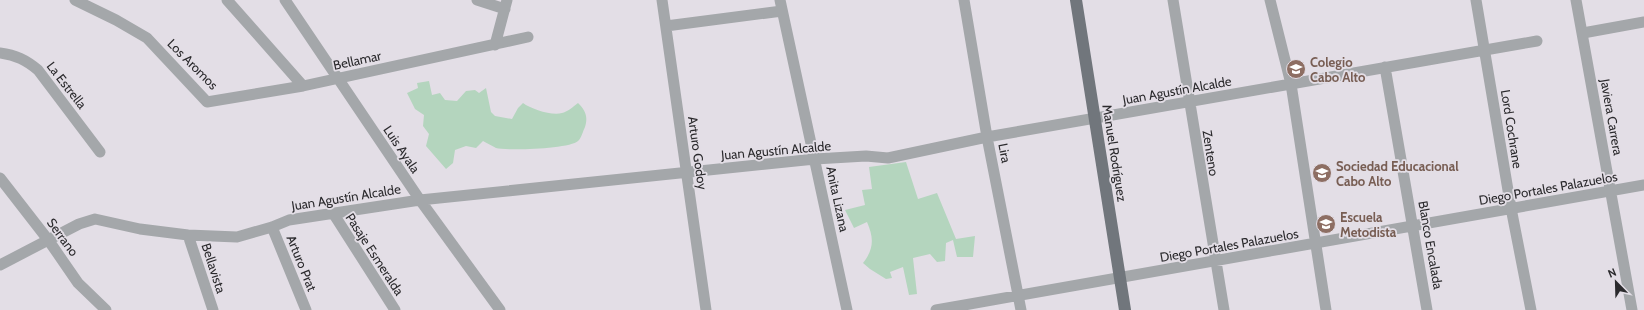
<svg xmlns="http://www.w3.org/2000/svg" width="1644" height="310" viewBox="0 0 1644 310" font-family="Cabin,sans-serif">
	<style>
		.green { fill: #b4d5be }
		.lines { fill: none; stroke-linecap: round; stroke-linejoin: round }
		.minor { stroke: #a4a7aa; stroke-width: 11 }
		.major { stroke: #71767c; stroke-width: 12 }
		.labels { text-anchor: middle; stroke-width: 3.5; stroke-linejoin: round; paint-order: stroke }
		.street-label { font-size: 13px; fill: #2b2a2d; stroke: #e3dee6 }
		.education-label { font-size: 13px; font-weight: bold; fill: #785e54; stroke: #e3dee6; text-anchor: start }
	</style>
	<rect width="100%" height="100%" fill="#e3dee6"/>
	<path class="green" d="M 429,81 L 432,95 L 440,93 L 445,100 L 457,101 L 466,91 L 475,90 L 479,93 L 486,88 L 491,112 L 495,116 L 512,119 L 518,108 L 523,103 C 531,109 552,116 562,113 C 567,112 573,107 578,103 C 586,111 588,117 585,127 C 583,131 581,139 578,141 C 570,149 507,151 496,148 C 492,146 487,143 483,141 L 476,148 L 466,146 L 455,150 L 453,163 L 446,169 L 426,146 L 429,134 L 423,126 L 424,115 L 415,109 L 407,93 L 418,88 L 417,83 Z
		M 906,162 L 918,199 L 937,193 L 956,239 L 975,236 L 973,257 L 957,257 L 953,240 L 946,243 L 945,261 L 937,262 L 930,254 L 913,258 L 917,294 L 909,295 L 903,267 L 890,272 L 892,278 L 886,279 L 870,269 L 863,263 C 874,249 874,238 867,222 L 854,228 L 845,210 L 865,205 L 862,190 L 872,189 L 869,167 Z"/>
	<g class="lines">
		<path class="minor" d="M 75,0 L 116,20 L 147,38 L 207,102 L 303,86 L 528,37
			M 227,0 L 303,86
			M 285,0 L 420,200 L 500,310
			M 477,0 L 505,9
			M 662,0 L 706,310
			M 780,0 L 847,310
			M 964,0 L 987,137 L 1021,310
			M 1173,0 L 1224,310
			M 1270,0 L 1291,84 L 1326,310
			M 1476,0 L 1511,208 L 1531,310
			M 1576,0 L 1632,310
			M 666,26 L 782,11
			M 1583,33 L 1644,22
			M 495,45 L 507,0
			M 0,53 C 16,55 26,60 38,70 L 100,152
			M 1385,67 L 1427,310
			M 0,178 L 49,241 L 78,283 L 106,310
			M 333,213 L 395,310
			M 272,227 L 306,310
			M 188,235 L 213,310
			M 0,265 L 79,224 L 95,219 L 140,229 L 188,235 L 237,237 L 272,227 L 289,220 L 420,200 L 815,159 L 866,156 L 888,158 L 987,137 L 1537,41
			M 936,310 L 1644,185"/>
		<path class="major" d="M 1076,0 L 1125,310"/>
	</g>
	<defs>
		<g id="school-disc" transform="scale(1)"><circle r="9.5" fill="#8d6e63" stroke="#e3dee6"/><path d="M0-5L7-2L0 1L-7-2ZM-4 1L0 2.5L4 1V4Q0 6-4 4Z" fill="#fff"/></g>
	</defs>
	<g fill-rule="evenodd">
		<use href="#school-disc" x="1296" y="69"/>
		<use href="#school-disc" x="1322" y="173"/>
		<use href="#school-disc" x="1326" y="224"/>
	</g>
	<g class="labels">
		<g class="street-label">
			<text transform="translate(357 60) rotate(-12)" y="5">Bellamar</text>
			<text transform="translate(193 64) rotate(45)" y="5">Los Aromos</text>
			<text transform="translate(67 85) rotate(52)" y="5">La Estrella</text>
			<text transform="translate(1177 90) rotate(-10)" y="5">Juan Agustín Alcalde</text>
			<text transform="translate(1612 117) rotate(80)" y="5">Javiera Carrera</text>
			<text transform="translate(1512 129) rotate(81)" y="5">Lord Cochrane</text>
			<text transform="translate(402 149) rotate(56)" y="5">Luis Ayala</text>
			<text transform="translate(776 150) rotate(-5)" y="5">Juan Agustín Alcalde</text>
			<text transform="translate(698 153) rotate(82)" y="5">Arturo Godoy</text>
			<text transform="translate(1005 153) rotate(79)" y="5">Lira</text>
			<text transform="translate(1115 153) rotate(81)" y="5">Manuel Rodríguez</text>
			<text transform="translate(1211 153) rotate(81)" y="5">Zenteno</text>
			<text transform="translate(1548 188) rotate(-10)" y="5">Diego Portales Palazuelos</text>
			<text transform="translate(346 197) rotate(-9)" y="5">Juan Agustín Alcalde</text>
			<text transform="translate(838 199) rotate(78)" y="5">Anita Lizana</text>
			<text transform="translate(63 237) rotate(54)" y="5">Serrano</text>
			<text transform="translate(1229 245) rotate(-10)" y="5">Diego Portales Palazuelos</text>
			<text transform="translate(1431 245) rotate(80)" y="5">Blanco Encalada</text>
			<text transform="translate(375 254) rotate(57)" y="5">Pasaje Esmeralda</text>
			<text transform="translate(302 263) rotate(68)" y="5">Arturo Prat</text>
			<text transform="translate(214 268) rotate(72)" y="5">Bellavista</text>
		</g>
		<g class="education-label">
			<text x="1310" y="67">Colegio<tspan x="1310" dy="15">Cabo Alto</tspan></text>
			<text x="1336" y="171">Sociedad Educacional<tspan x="1336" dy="15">Cabo Alto</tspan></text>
			<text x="1340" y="222">Escuela<tspan x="1340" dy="15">Metodista</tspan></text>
		</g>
	</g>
	<g transform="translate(1616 282) rotate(337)" stroke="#e3dee6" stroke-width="3" paint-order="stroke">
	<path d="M0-3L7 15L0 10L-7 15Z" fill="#2b2a2d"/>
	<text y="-6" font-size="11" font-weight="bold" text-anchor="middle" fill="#2b2a2d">N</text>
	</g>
</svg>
